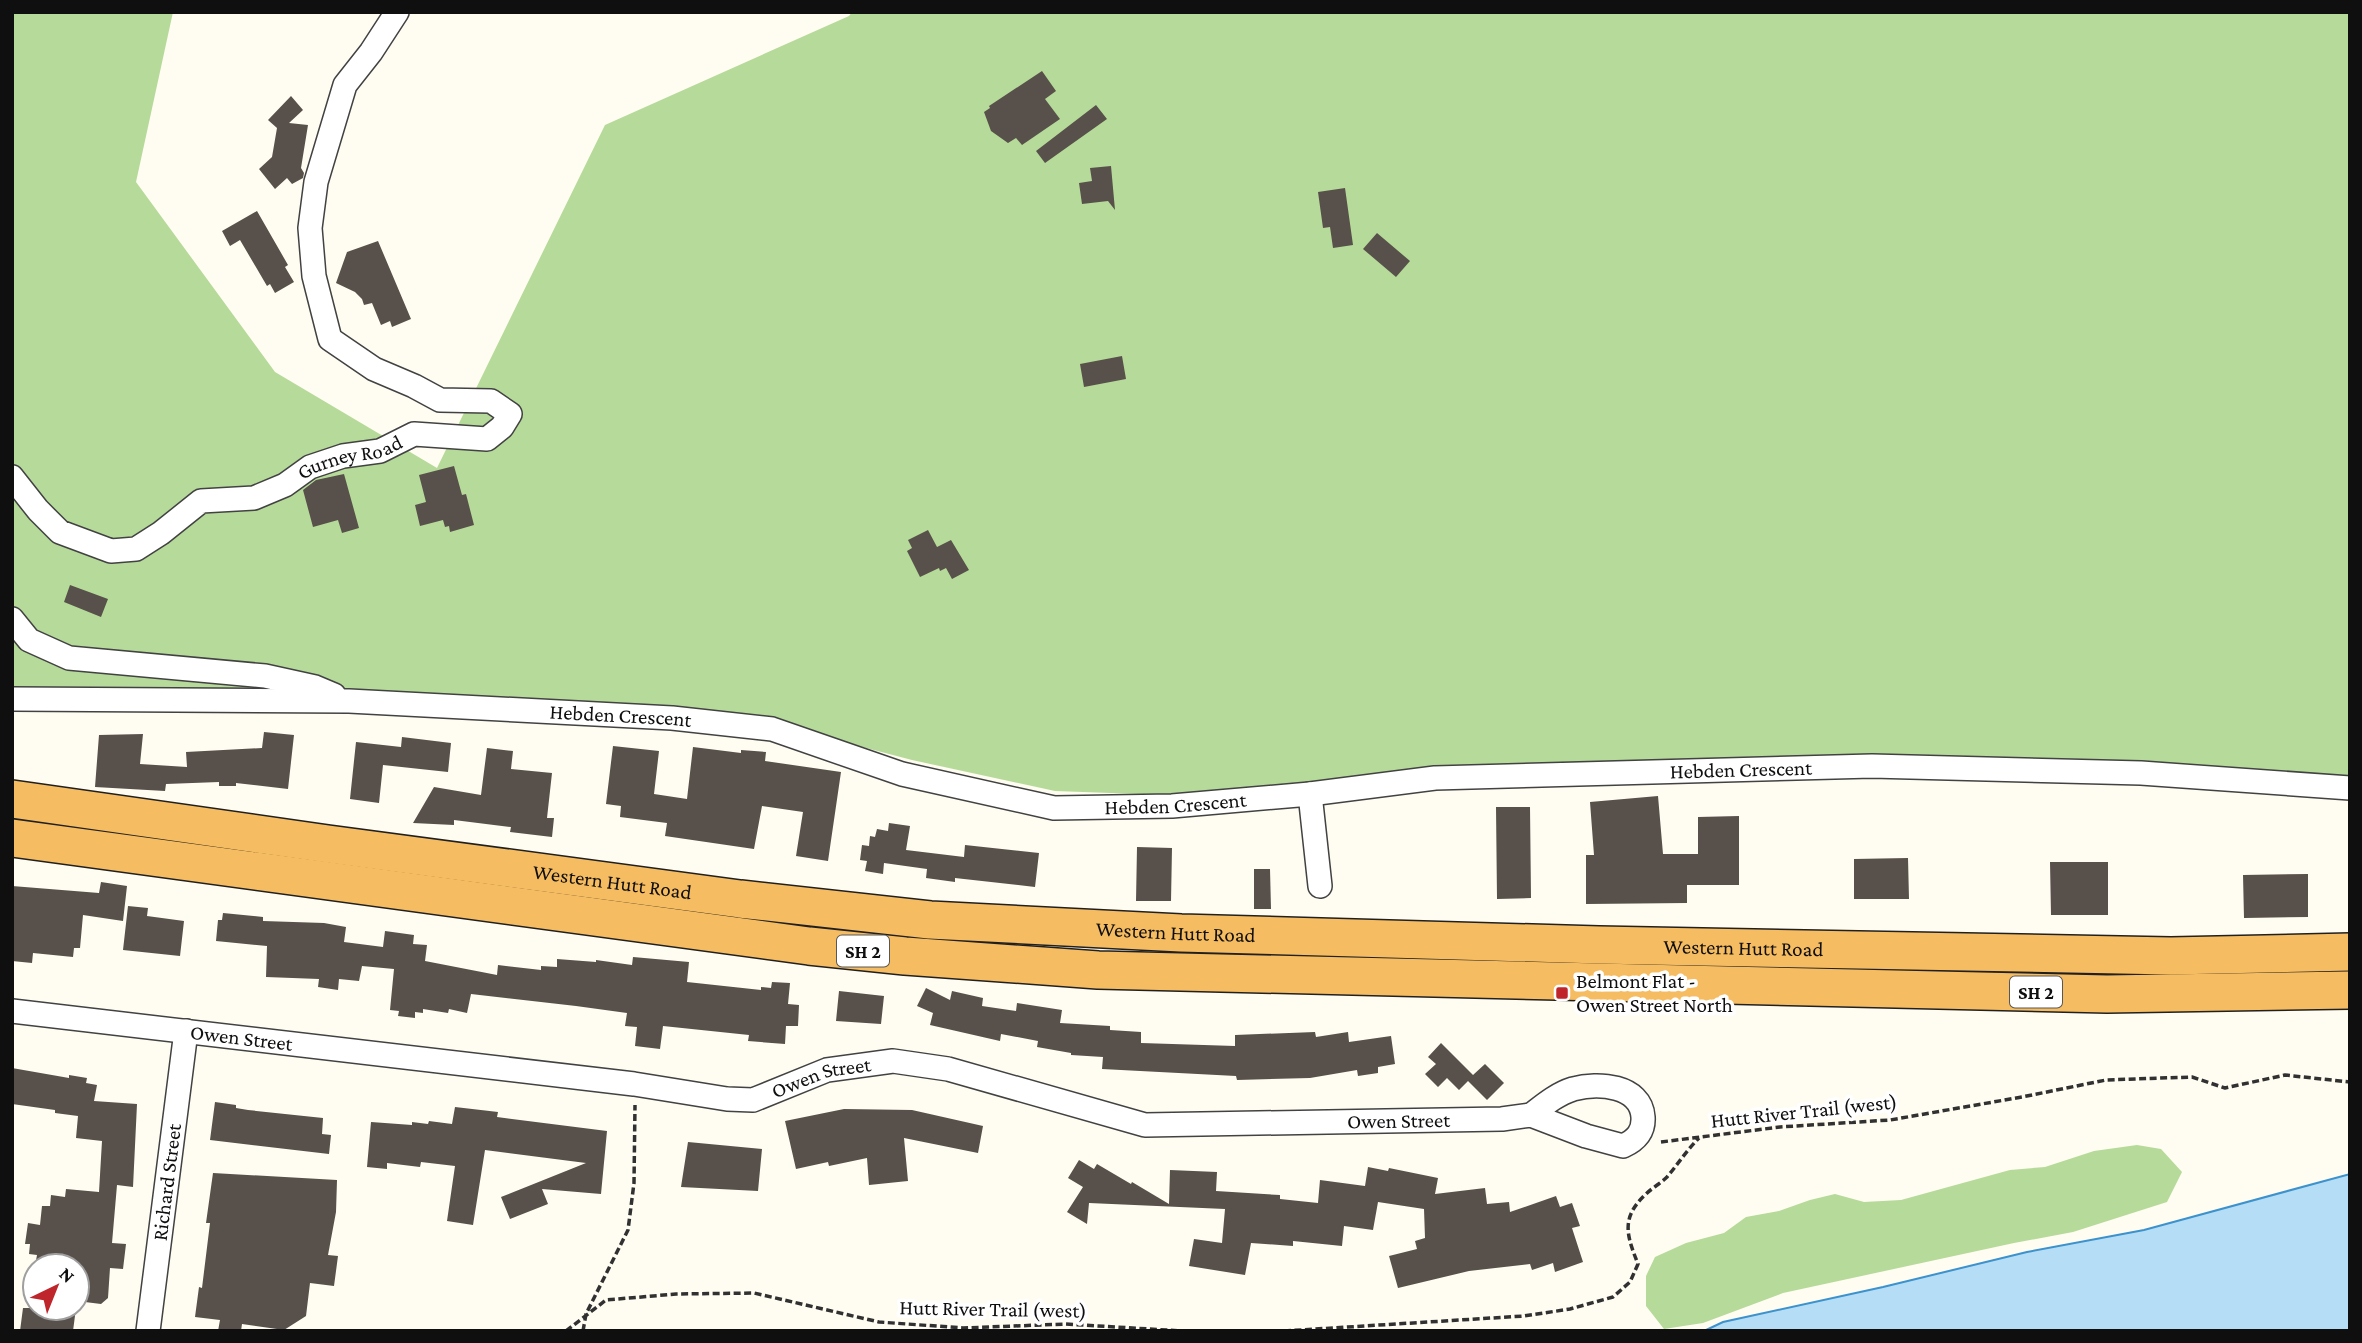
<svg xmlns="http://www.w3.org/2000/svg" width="2362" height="1343" viewBox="0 0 2362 1343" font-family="'Crimson Pro',serif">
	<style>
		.forest { fill: #b6da99 }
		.water { fill: #b5ddf6; stroke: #3c92cd; stroke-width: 2 }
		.building { fill: #58504b }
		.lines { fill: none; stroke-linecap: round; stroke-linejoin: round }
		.minor-casing { stroke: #424242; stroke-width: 26 }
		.trunk-casing { stroke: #202020; stroke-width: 40 }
		.path { stroke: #313131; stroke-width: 3.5; stroke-dasharray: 7 3.5; stroke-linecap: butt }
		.minor { stroke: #fff; stroke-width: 23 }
		.trunk { stroke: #f6bc61; stroke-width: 37 }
		.poi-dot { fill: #bf262c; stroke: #fff; stroke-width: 2.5 }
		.labels { text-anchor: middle; stroke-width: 7; stroke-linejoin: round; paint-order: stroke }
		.shield { fill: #fff; stroke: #575757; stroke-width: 2 }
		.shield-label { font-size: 19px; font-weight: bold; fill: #0f0f0f }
		.street-label { font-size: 21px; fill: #0f0f0f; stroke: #fff }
		.poi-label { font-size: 21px; fill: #0f0f0f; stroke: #fff; text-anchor: start }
	</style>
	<rect width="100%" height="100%" fill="#fffcf1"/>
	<path class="forest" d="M 12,12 L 173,12 L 136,182 L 275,372 L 437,468 L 605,125 L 849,16 L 852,12 L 2350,12 L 2350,779 L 1865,755 L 1442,768 L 1320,784 L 1167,795 L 1055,791 L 912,760 L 771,723 L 12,695 Z
		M 2137,1145 L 2161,1149 L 2182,1172 L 2167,1202 L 2073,1232 L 2014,1243 L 1783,1293 L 1703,1323 L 1664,1329 L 1646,1306 L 1646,1276 L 1655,1257 L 1686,1243 L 1724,1233 L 1746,1217 L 1779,1211 L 1810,1200 L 1835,1194 L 1864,1202 L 1901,1200 L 2010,1170 L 2045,1167 L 2094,1151 Z"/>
	<path class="water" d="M 2350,1174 L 2350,1331 L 1704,1331 L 1723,1322 L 1883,1287 L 2027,1252 L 2144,1230 Z"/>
	<path class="building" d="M 1042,71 L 1056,91 L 1045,99 L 1060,119 L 1022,145 L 1016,138 L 1008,143 L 991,131 L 984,112 L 990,108 L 989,106 Z
		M 291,96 L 303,110 L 289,123 L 308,125 L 301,168 L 304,173 L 303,178 L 292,184 L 287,178 L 275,189 L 259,169 L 272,157 L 277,128 L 268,120 Z
		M 1096,105 L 1107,119 L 1045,163 L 1036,151 Z
		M 1111,166 L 1115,210 L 1108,201 L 1082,204 L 1079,183 L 1092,181 L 1090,168 Z
		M 1345,188 L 1353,245 L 1333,248 L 1330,227 L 1323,228 L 1318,192 Z
		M 257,211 L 288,265 L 285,267 L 294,282 L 275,293 L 270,284 L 267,286 L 240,240 L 230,246 L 222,231 Z
		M 1377,233 L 1410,261 L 1396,277 L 1363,249 Z
		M 378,241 L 411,319 L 392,327 L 390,321 L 381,325 L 372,303 L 364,305 L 362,299 L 355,292 L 336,283 L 347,252 Z
		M 1122,356 L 1126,379 L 1084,387 L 1080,364 Z
		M 454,466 L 462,495 L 466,494 L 474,525 L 450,532 L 449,526 L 445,527 L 443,520 L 420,526 L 415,505 L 426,502 L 419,475 Z
		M 344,474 L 359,528 L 342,533 L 338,520 L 313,527 L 303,490 L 316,480 Z
		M 928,530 L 937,547 L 951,540 L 969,570 L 952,579 L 946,568 L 940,571 L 939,568 L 920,577 L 907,551 L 912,548 L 908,540 Z
		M 70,585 L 108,599 L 101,617 L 64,602 Z
		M 264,732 L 294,735 L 288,789 L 236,783 L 236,786 L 219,786 L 219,782 L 166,784 L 165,791 L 95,787 L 99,735 L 143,734 L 140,764 L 187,767 L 186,752 L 262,748 Z
		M 402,737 L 451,743 L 448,772 L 383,765 L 379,803 L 350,799 L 356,742 L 401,747 Z
		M 613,746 L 659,751 L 654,794 L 687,799 L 693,747 L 741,753 L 741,750 L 766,752 L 765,761 L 841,772 L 828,861 L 796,856 L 803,812 L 762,806 L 754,849 L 665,836 L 667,823 L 620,817 L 621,806 L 606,804 Z
		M 487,748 L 513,751 L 511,769 L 552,773 L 547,818 L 554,818 L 552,837 L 510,832 L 511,827 L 454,820 L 454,825 L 413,823 L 434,787 L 481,795 Z
		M 1658,796 L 1663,854 L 1698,854 L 1698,817 L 1739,816 L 1739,885 L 1687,885 L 1687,903 L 1586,904 L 1586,855 L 1594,855 L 1590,802 Z
		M 1496,807 L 1530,807 L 1531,898 L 1497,899 Z
		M 889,823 L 910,826 L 906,850 L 964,857 L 965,845 L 1039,853 L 1035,887 L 955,878 L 955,882 L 926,878 L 927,869 L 884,863 L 883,874 L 865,871 L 867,861 L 860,860 L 862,845 L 869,846 L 870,836 L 875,837 L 877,829 L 888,831 Z
		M 1137,847 L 1172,848 L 1171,901 L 1136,901 Z
		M 1908,858 L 1909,899 L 1854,899 L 1854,859 Z
		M 2050,862 L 2108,862 L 2108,915 L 2051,915 Z
		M 1254,869 L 1270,869 L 1271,909 L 1254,909 Z
		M 2308,874 L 2308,917 L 2244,918 L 2243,875 Z
		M 101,882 L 127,886 L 123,921 L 83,915 L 80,948 L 74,948 L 73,957 L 33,953 L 32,963 L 12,961 L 12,886 L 99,893 Z
		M 128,906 L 148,908 L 147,916 L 184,921 L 180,956 L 123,950 Z
		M 223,913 L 263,917 L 263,921 L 324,923 L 346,927 L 344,942 L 383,947 L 385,931 L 414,935 L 413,944 L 427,945 L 425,961 L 497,975 L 498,965 L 541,970 L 541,966 L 557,967 L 557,959 L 596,962 L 596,960 L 632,965 L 633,957 L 689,962 L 687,982 L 761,990 L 761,987 L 771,988 L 772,982 L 790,983 L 788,1004 L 799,1005 L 798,1026 L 786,1026 L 785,1044 L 748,1041 L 749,1035 L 663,1026 L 660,1049 L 635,1046 L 637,1027 L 625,1026 L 627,1013 L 576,1006 L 471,994 L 467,1013 L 449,1009 L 448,1013 L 423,1009 L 423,1013 L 415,1012 L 415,1018 L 398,1016 L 399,1011 L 390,1010 L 394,969 L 362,966 L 359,981 L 339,979 L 338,990 L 318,987 L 319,979 L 266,977 L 267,946 L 216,941 L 218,920 L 222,920 Z
		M 926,988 L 950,1000 L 952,991 L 983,998 L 982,1006 L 1016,1011 L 1017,1003 L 1062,1010 L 1060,1023 L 1110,1026 L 1110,1030 L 1141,1032 L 1141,1043 L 1235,1046 L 1235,1035 L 1315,1032 L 1316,1037 L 1348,1032 L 1349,1042 L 1391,1036 L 1395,1064 L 1378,1067 L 1378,1073 L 1358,1076 L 1357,1070 L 1310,1078 L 1237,1080 L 1236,1076 L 1102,1069 L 1103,1057 L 1071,1055 L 1071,1053 L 1037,1047 L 1038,1041 L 1001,1034 L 1000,1041 L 930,1025 L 933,1013 L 917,1006 Z
		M 839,991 L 884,996 L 881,1024 L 836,1021 Z
		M 1441,1043 L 1473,1075 L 1485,1064 L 1504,1083 L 1487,1100 L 1468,1081 L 1459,1090 L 1447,1078 L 1438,1087 L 1425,1074 L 1436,1064 L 1428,1057 Z
		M 12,1068 L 69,1078 L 69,1075 L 87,1078 L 86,1083 L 97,1085 L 94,1101 L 137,1104 L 133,1187 L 117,1185 L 112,1243 L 126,1244 L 123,1269 L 110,1268 L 108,1298 L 101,1304 L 77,1301 L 77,1266 L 35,1266 L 37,1255 L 29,1254 L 30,1244 L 25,1244 L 28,1223 L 40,1225 L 42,1206 L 50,1206 L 51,1195 L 65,1197 L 66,1189 L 99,1192 L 102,1141 L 76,1138 L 78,1116 L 55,1113 L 55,1110 L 12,1104 Z
		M 215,1102 L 236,1105 L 236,1108 L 248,1110 L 323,1118 L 322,1134 L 331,1135 L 329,1154 L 210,1140 Z
		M 455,1107 L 498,1112 L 497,1117 L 607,1131 L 601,1194 L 542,1189 L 548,1204 L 510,1219 L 501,1197 L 586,1163 L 485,1150 L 473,1225 L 447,1221 L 455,1166 L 421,1162 L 420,1167 L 387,1163 L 387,1169 L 367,1167 L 371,1122 L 412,1125 L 412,1122 L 428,1124 L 429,1121 L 452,1124 Z
		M 844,1109 L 912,1110 L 983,1126 L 978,1153 L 904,1138 L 908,1181 L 869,1185 L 867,1158 L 829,1166 L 828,1162 L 796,1169 L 785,1121 Z
		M 688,1142 L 762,1149 L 758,1191 L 681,1187 Z
		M 1079,1160 L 1094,1169 L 1097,1164 L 1131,1184 L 1132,1182 L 1169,1204 L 1170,1170 L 1217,1172 L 1216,1191 L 1280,1195 L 1280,1199 L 1318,1203 L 1320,1180 L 1365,1186 L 1368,1167 L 1388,1171 L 1389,1168 L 1438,1178 L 1435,1194 L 1485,1188 L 1487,1204 L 1509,1202 L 1510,1212 L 1556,1196 L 1560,1207 L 1572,1203 L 1580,1226 L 1572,1228 L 1583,1262 L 1555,1272 L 1553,1263 L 1532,1270 L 1530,1264 L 1469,1271 L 1398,1288 L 1389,1256 L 1417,1249 L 1415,1241 L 1425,1238 L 1424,1209 L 1378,1202 L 1373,1230 L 1344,1226 L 1342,1246 L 1293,1241 L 1293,1246 L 1251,1243 L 1245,1275 L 1189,1266 L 1194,1239 L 1222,1243 L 1225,1209 L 1089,1203 L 1087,1224 L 1067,1212 L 1083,1187 L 1068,1178 Z
		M 213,1173 L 337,1180 L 336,1212 L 328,1255 L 338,1256 L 334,1286 L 310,1283 L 306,1316 L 284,1330 L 242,1324 L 241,1331 L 218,1331 L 220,1320 L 195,1317 L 199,1287 L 202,1288 L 210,1223 L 206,1223 Z
		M 23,1308 L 76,1308 L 73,1331 L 20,1331 Z"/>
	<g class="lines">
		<g class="minor-casing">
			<g id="minor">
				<path id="s1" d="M 12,477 L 38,510 L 60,532 L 111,551 L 136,549 L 161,533 L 201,501 L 254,498 L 285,485 L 310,467 L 343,456 L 380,451 L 414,434 L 487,439 L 502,427 L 510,414 L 491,401 L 440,400 L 414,386 L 374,369 L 330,339 L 314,276 L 310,228 L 316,182 L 345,85 L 371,52 L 397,12"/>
				<path d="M 12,619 L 29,640 L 69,658 L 265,676 L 315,687 L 334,695"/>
				<path id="s2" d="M 12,699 L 349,701 L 672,718 L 772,729 L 902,774 L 1054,808 L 1172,806 L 1310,794 L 1435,778 L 1872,766 L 2141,773 L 2350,788"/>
				<path d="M 1310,794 L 1320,886"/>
				<path id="s3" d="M 12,1011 L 634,1084 L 727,1099 L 753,1100 L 827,1070 L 893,1061 L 948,1069 L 1145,1125 L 1502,1119 L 1531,1115 L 1586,1136 L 1623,1146 C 1636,1140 1644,1132 1643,1117 C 1641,1085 1598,1082 1573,1089 C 1557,1094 1544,1105 1531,1115"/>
				<path id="s4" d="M 148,1331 L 186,1031"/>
			</g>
		</g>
		<g class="trunk-casing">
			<g id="trunk">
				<path id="s5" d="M 12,799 L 328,844 L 740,899 L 930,920 L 1181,933 L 1599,945 L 2171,956 L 2350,952"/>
				<path d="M 12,838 L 809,946 L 905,956 L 1098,970 L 2107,994 L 2350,990"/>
			</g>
		</g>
		<path class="path" d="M 1661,1142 L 1780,1127 L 1890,1120 L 2022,1097 L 2106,1080 L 2192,1077 L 2225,1088 L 2285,1075 L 2350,1082
			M 566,1331 L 606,1300 L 676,1294 L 754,1293 L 879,1322 L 963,1328 L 1066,1324 L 1182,1331
			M 583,1331 L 586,1314 L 628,1230 L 634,1183 L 635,1105
			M 1284,1331 L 1524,1316 L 1570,1309 L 1613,1297 L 1630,1282 L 1638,1264 C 1627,1236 1620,1218 1646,1194 C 1652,1188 1661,1183 1667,1177 C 1678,1164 1687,1150 1699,1138"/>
		<use href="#minor" class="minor"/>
		<use href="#trunk" class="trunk"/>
	</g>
	<rect class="poi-dot" x="1555" y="986" width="14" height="14" rx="3.5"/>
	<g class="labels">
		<g class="shield">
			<rect x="837" y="935.5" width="52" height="31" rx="5"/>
			<rect x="2010" y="976.5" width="52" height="31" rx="5"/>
		</g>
		<g class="shield-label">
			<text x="863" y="958">SH 2</text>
			<text x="2036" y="999">SH 2</text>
		</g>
		<g class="street-label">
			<text dy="7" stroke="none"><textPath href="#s1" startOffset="392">Gurney Road</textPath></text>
			<text dy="7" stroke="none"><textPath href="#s2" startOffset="609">Hebden Crescent</textPath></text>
			<text dy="7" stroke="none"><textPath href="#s2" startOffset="1743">Hebden Crescent</textPath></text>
			<text dy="7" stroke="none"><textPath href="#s2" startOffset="1176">Hebden Crescent</textPath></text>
			<text dy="7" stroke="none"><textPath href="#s5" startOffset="606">Western Hutt Road</textPath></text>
			<text dy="7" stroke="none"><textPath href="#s5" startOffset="1172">Western Hutt Road</textPath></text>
			<text dy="7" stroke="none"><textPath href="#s5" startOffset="1740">Western Hutt Road</textPath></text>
			<text dy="7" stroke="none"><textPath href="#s3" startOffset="231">Owen Street</textPath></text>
			<text dy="7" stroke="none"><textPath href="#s3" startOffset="819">Owen Street</textPath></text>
			<text transform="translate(1804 1111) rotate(-6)" y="7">Hutt River Trail (west)</text>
			<text dy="7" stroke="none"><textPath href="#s3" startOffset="1407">Owen Street</textPath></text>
			<text dy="7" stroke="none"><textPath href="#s4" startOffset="150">Richard Street</textPath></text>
			<text transform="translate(993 1309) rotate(1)" y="7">Hutt River Trail (west)</text>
		</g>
		<g class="poi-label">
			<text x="1576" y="988">Belmont Flat -<tspan x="1576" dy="24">Owen Street North</tspan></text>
		</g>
	</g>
	<rect width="2362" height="1343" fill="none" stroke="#0f0f0f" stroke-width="28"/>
	<g transform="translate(56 1287) rotate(43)"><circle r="33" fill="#ffffff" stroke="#9f9f9f" stroke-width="2"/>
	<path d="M0-5L12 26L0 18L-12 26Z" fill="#bf262c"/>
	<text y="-10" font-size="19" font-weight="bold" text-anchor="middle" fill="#0f0f0f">N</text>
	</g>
</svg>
